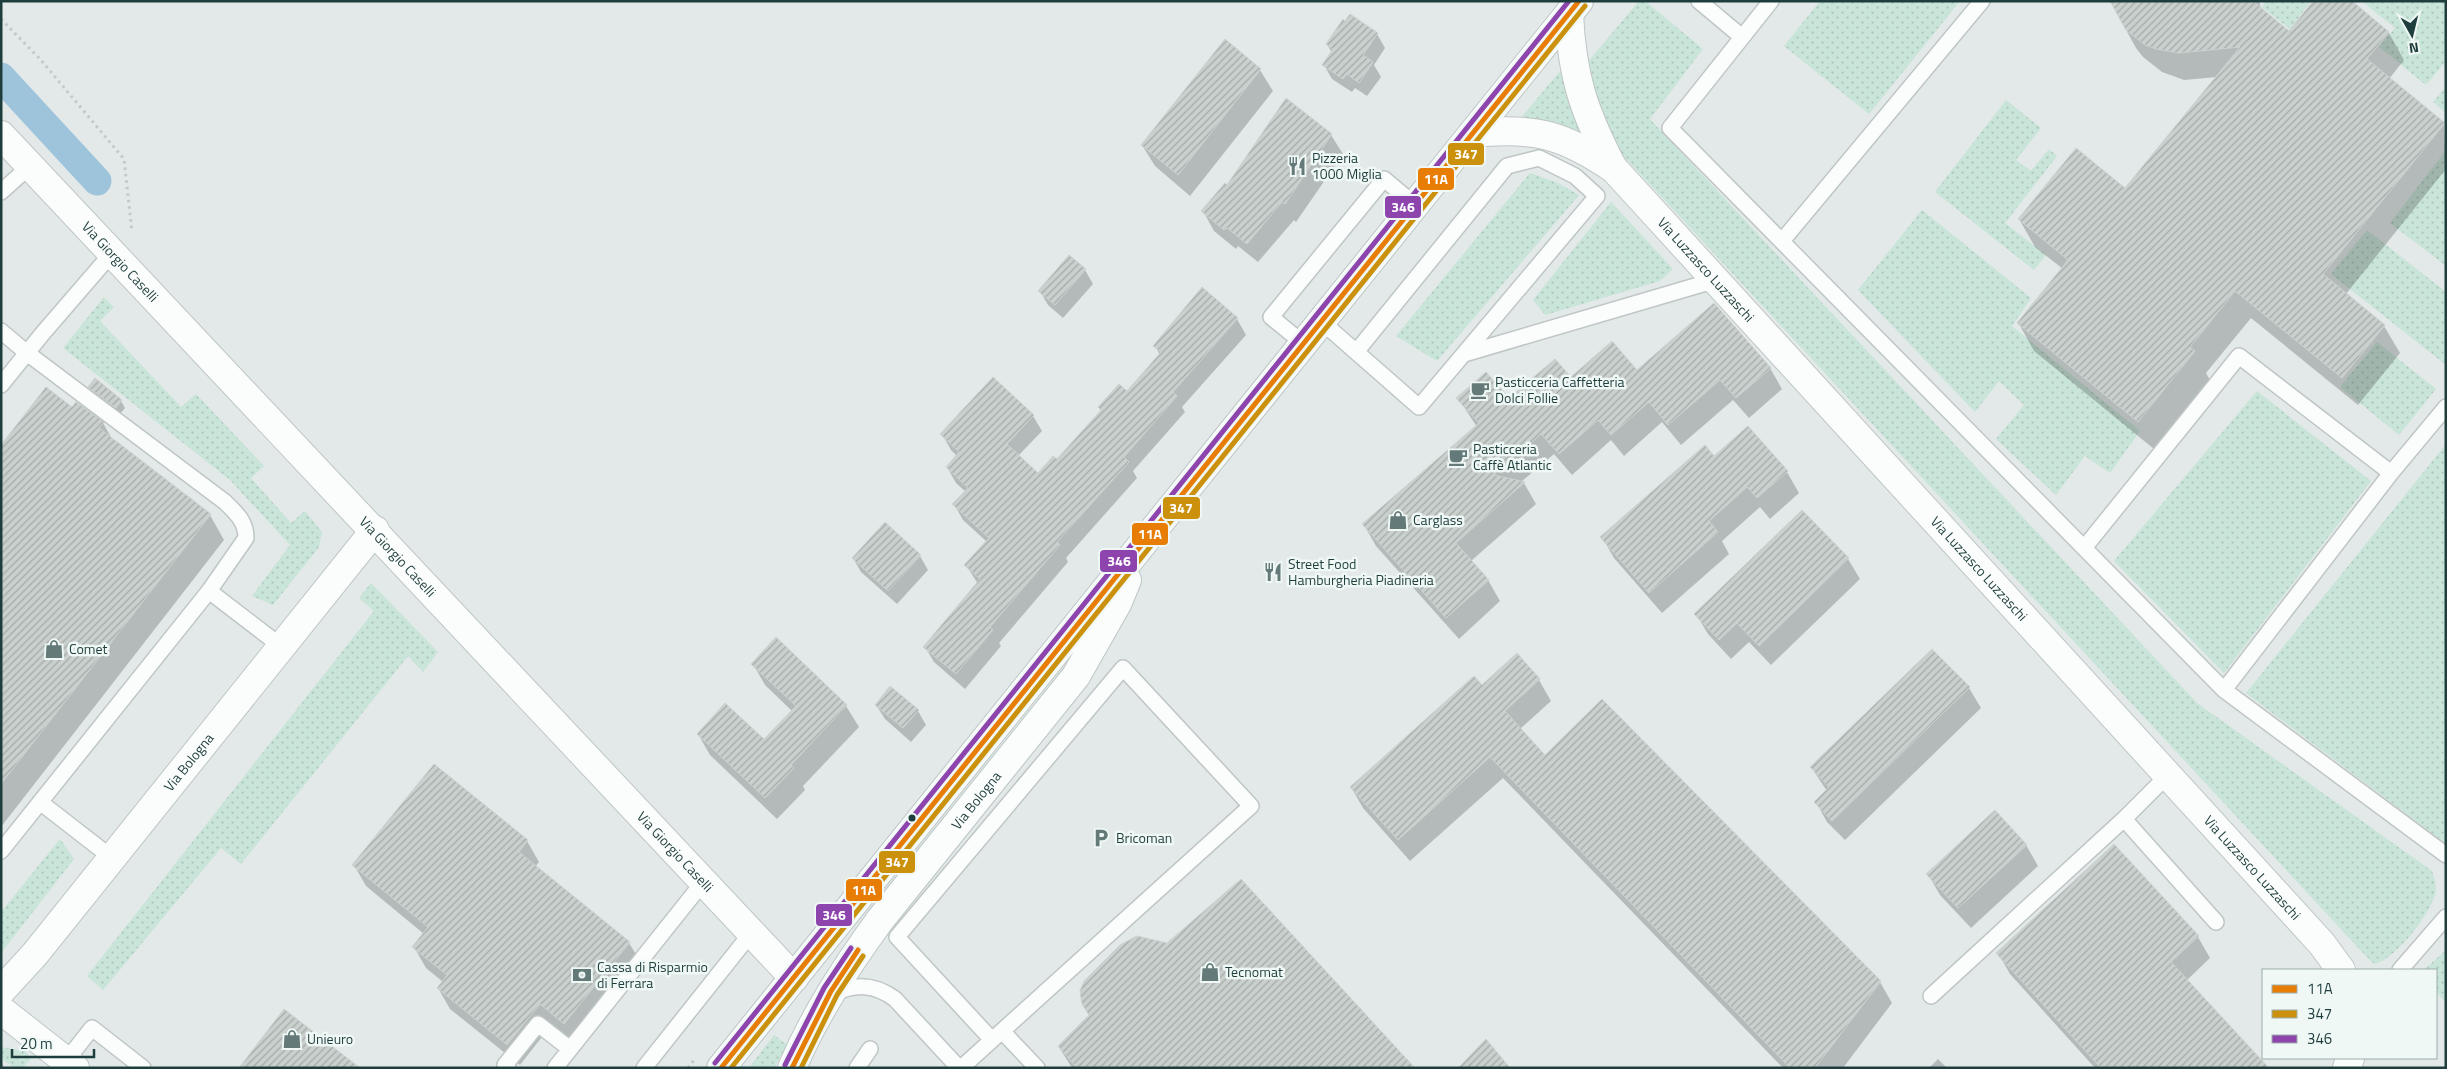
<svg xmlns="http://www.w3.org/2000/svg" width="2447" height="1069" viewBox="0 0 2447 1069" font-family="'Titillium Web',sans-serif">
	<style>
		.grass { fill: url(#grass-dots) }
		.shadow { fill: #0003 }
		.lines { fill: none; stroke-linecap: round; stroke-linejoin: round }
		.canal { stroke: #9ec4dc; stroke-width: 29 }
		.building { fill: url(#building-hatch); stroke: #cbd2d1 }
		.lane-casing { stroke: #bfc6c5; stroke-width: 18 }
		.street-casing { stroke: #bfc6c5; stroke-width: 30 }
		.secondary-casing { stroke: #bdc7c6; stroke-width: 30 }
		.path { stroke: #bfcac9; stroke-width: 3; stroke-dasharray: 2.5 4; stroke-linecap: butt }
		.lane { stroke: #fbfcfc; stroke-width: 15 }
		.street { stroke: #fbfcfc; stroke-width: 28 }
		.secondary { stroke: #fbfcfc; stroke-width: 28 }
		.bus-1-casing { stroke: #f0f8f6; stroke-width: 9 }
		.bus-2-casing { stroke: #f0f8f6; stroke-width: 9 }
		.bus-3-casing { stroke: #f0f8f6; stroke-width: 9 }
		.bus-1 { stroke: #e87d06; stroke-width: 5 }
		.bus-2 { stroke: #cc910c; stroke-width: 5 }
		.bus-3 { stroke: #8e44ad; stroke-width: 5 }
		.bus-dot { fill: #1e3e3d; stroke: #f0f8f6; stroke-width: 2 }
		.labels { text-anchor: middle; stroke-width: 5; stroke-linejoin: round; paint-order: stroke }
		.poi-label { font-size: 14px; fill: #1e3e3d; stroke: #f0f8f6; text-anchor: start }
		.street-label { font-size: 14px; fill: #1e3e3d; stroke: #f0f8f6 }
		.line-badge { stroke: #f0f8f6; stroke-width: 2 }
		.badge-label { font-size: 14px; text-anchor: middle; font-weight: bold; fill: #fff }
	</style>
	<defs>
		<pattern id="grass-dots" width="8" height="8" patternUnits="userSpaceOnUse" patternTransform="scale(1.25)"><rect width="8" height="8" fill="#c9e4d8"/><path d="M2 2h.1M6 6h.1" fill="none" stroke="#acc5ba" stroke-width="1.8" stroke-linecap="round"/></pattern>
		<pattern id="building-hatch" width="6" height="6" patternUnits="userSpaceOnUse" patternTransform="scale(1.25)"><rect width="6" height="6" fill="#c9d0ce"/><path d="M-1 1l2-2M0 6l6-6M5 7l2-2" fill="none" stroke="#a3aaa8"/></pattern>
	</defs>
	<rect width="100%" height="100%" fill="#e2e9e8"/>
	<path class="grass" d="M 1639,1 L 1645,1 L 1703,49 L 1650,119 L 2197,703 L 2432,871 C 2434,877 2436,884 2436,890 C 2433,912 2394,961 2374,964 L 2364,954 L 1617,149 L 1600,119 L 1587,63 Z
		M 1820,1 L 1960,1 L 1869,114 L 1784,46 Z
		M 2266,1 L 2311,1 L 2290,29 L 2262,7 Z
		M 2365,1 L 2446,1 L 2446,61 L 2426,85 L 2379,47 L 2395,28 L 2364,3 Z
		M 1562,69 C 1566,96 1570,114 1586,137 C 1562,123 1548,119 1520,119 Z
		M 2446,87 L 2446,113 L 2433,102 Z
		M 2006,100 L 2041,128 L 2016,160 L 2031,171 L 2049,149 L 2057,156 L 2005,223 L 2046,255 L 2034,270 L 1935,192 Z
		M 2446,150 L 2446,266 L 2390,223 Z
		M 1530,173 L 1558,183 L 1579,195 L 1437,361 L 1396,336 Z
		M 1611,202 L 1673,269 L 1660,281 L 1545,315 L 1533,300 Z
		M 1922,210 L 2031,298 L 2012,326 L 2140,431 L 2110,473 L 2085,456 L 2056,495 L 1996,439 L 2024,405 L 1999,381 L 1975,412 L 1858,290 Z
		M 2367,230 L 2446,292 L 2446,365 L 2331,274 Z
		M 104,297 L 114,307 L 100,321 L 181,407 L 196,394 L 264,466 L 251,478 L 291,523 L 305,511 L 322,532 L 319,547 L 273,605 L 252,596 L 290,545 L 230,480 L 63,348 Z
		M 2377,342 L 2436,389 L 2399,435 L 2340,387 Z
		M 2257,391 L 2371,481 L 2224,673 L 2114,561 Z
		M 2446,444 L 2446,844 L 2246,693 Z
		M 371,583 L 438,652 L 423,672 L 408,656 L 241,864 L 221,848 L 103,990 L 87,976 L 374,611 L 359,598 Z
		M 60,839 L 74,859 L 1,953 L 1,912 Z
		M 2446,950 L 2446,1003 L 2436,992 L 2436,970 L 2424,970 Z
		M 774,1035 L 787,1045 L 774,1068 L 749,1068 Z
		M 1,1047 L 25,1051 L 31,1058 L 23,1068 L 14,1068 L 1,1058 Z"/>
	<path class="shadow" d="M 2113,1 L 2259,1 L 2261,9 L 2289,33 L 2389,33 L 2404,60 L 2389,79 L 2444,124 L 2446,169 L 2346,294 L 2384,326 L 2400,353 L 2358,405 L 2251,318 L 2206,373 L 2210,380 L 2154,449 L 2034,351 L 2019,324 L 2063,269 L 2035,247 L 2019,219 L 2125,190 L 2217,77 L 2184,80 L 2162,72 L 2143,57 L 2136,48 L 2120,19 Z
		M 1377,34 L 1385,48 L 1374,65 L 1381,77 L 1367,96 L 1355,88 L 1352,92 L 1332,79 L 1324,65 L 1332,53 L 1327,44 Z
		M 1225,41 L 1260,70 L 1273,91 L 1190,196 L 1155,166 L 1142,145 Z
		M 1286,100 L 1331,135 L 1343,154 L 1296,222 L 1294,220 L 1258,262 L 1238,246 L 1236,249 L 1214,231 L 1203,211 L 1227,186 Z
		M 1085,270 L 1093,284 L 1063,318 L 1048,305 L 1040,291 Z
		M 1237,319 L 1246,335 L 1182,407 L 1185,412 L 1133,471 L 1137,478 L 1066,558 L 1068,562 L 999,643 L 1001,646 L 965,689 L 934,662 L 925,647 L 978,584 L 966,565 L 987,542 L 963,520 L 954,504 L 966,492 L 956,483 L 947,467 L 957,456 L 951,450 L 942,434 L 1033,416 L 1042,431 L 1018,456 L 1038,474 L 1057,461 L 1127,393 L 1160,355 L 1155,346 Z
		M 1770,368 L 1782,389 L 1749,418 L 1733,400 L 1681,445 L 1662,422 L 1624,456 L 1611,440 L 1572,475 L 1554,454 L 1521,482 L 1524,483 L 1536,504 L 1471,561 L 1488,580 L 1500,601 L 1459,639 L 1376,546 L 1364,525 L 1477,427 L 1458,398 L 1509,400 L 1571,378 L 1637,372 Z
		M 95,380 L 121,401 L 125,408 L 120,414 L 93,394 L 89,387 Z
		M 103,423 L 112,439 L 210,515 L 224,540 L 1,827 L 1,447 Z
		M 1714,458 L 1787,472 L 1799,493 L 1770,519 L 1760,507 L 1722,541 L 1729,554 L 1662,613 L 1614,558 L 1602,537 Z
		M 885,523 L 920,556 L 928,570 L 897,604 L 861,572 L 853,558 Z
		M 1848,559 L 1860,579 L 1771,665 L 1749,642 L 1731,659 L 1708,634 L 1696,614 Z
		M 1932,650 L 1969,688 L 1981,708 L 1845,840 L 1827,822 L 1816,802 L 1827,791 L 1811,767 Z
		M 1517,655 L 1539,680 L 1551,701 L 1520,729 L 1545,757 L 1880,982 L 1892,1003 L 1843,1068 L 1783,1068 L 1503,778 L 1410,861 L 1363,808 L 1351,787 L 1482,686 Z
		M 753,664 L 846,706 L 859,727 L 803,786 L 805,790 L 777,819 L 710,755 L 698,734 L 764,741 L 793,712 L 765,685 Z
		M 876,705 L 918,711 L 926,725 L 911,742 L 885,719 Z
		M 434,766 L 527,841 L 539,862 L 535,867 L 629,943 L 642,964 L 577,1044 L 552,1024 L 520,1065 L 450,1009 L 438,988 L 443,982 L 426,968 L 414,947 L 424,934 L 366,886 L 354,865 Z
		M 2026,845 L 2038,866 L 1971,928 L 1940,895 L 1928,874 Z
		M 2198,937 L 2210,958 L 2187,980 L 2267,1068 L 2095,1068 L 2010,974 L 1998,953 Z
		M 1059,1047 L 1413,1068 L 1072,1068 Z
		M 1938,1059 L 1947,1068 L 1929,1068 Z"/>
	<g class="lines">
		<path class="canal" d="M 1,77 L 97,181"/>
	</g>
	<path class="building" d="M 2110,1 L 2253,1 L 2289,31 L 2313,1 L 2352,1 L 2389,32 L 2367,59 L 2445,123 L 2323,274 L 2385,325 L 2342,378 L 2235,291 L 2190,347 L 2195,351 L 2138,422 L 2017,323 L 2068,260 L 2018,219 L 2076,148 L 2125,188 L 2240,47 L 2179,53 L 2156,49 L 2145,45 L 2126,30 Z
		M 1350,14 L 1378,33 L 1363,55 L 1373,62 L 1359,83 L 1347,74 L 1343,79 L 1322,65 L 1333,49 L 1326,44 L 1343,19 L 1345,21 Z
		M 1225,39 L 1261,69 L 1178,175 L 1141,145 Z
		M 1286,98 L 1332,134 L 1285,204 L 1282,202 L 1247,244 L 1227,228 L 1224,230 L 1201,211 L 1225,183 L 1227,185 Z
		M 1069,255 L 1086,269 L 1055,305 L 1038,291 Z
		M 1202,287 L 1238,318 L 1173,392 L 1177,396 L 1124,457 L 1129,462 L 1057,542 L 1060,545 L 990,627 L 993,630 L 956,674 L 923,647 L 980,579 L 964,565 L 989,538 L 952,504 L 968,488 L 946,467 L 959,452 L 940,434 L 993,377 L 1034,415 L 1007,444 L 1038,473 L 1053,456 L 1057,459 L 1101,410 L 1098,407 L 1119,384 L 1127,391 L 1161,352 L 1153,346 Z
		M 1714,303 L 1771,368 L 1736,398 L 1720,380 L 1668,425 L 1649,402 L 1611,435 L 1598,420 L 1559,454 L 1541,434 L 1494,475 L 1525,482 L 1456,543 L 1489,580 L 1446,618 L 1362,524 L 1479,423 L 1456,398 L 1486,372 L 1509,398 L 1555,359 L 1571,377 L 1612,341 L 1637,370 Z
		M 95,378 L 122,400 L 116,408 L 88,387 Z
		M 46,387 L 72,407 L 76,402 L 104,422 L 99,428 L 211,514 L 1,784 L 1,445 Z
		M 1748,426 L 1788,471 L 1757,498 L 1747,487 L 1709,521 L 1718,532 L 1649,593 L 1600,537 L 1705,445 L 1714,456 Z
		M 1802,510 L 1849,558 L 1759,646 L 1737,623 L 1719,640 L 1694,614 Z
		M 885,522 L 921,555 L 888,591 L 852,558 Z
		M 776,637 L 847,705 L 791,765 L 794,768 L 765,798 L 697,734 L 725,703 L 764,739 L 796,706 L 751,664 Z
		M 1932,649 L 1970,687 L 1832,821 L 1814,802 L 1829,787 L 1810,767 Z
		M 1517,653 L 1540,679 L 1505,711 L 1545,755 L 1602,699 L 1881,981 L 1815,1068 L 1790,1068 L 1490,757 L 1398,840 L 1350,787 L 1474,676 L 1482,685 Z
		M 890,686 L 919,710 L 903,728 L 875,705 Z
		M 434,764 L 528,840 L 519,852 L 630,942 L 564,1024 L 540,1004 L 507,1045 L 437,988 L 447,975 L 412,947 L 428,927 L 352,865 Z
		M 1995,810 L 2027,845 L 1958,908 L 1926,874 Z
		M 2114,844 L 2199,936 L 2171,962 L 2269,1068 L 2101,1068 L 1996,953 Z
		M 1241,879 L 1415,1068 L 1077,1068 L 1058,1046 L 1089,1015 L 1082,1004 L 1080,991 L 1084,981 L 1120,945 L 1137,936 L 1167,943 Z
		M 284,1009 L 360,1068 L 239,1068 Z
		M 1486,1039 L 1510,1068 L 1458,1068 Z"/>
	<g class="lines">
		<g class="lane-casing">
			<path id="lane" d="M 1699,1 L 1742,37
				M 1771,1 L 1670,128 L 2224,690 L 2446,855
				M 1,192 L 30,166
				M 1782,241 L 1982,1
				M 1322,322 L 1419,407 L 1597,196 L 1575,176 L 1539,158 L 1507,166 L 1356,352
				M 1,331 L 27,353 L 225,502 C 236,513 246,521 246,538 L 209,591 L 1,851
				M 1304,344 L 1271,317 L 1384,179 L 1415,205
				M 1464,354 L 1716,280
				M 1,385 L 43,333 L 112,253
				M 2391,473 L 2446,407
				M 2084,548 L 2239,356 L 2391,473 L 2224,690
				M 209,591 L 282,647
				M 40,802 L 112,858
				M 2124,819 L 2216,922
				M 2400,970 L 2446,917
				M 833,994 C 855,983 875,984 895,999 L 959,1068
				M 1931,996 L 2124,819 L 2168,775
				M 1002,1031 L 1037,1068
				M 66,1061 L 92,1028 L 143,1068
				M 508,1068 L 505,1065 L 538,1024 L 570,1049
				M 555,1068 L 704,881
				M 644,1068 L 752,932
				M 857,1068 L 870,1049
				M 961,1068 L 1002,1031 L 1251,806 L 1123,668 L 897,937 L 992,1040"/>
		</g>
		<g class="street-casing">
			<g id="street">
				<path d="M 1569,14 C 1572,77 1584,112 1613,168"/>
				<path id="s1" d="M 1473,133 C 1534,127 1563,134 1614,169 L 2322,944 L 2341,970"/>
				<path id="s2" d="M 1,135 L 794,978"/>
				<path id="s3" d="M 1,991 L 35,954 L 375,530"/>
				<path d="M 1,1010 L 75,1068"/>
				<path d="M 2347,1068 L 2350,1058"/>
			</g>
		</g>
		<g class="secondary-casing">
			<g id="secondary">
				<path d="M 721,1068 L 1579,1"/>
				<path id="s4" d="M 792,1068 C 815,1014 846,967 880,920 L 1076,676 L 1118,602 L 1127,580"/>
			</g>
		</g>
		<path class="path" d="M 1,19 L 40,59 L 124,159 L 132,232
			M 1,1065 L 4,1068
			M 688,1068 L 694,1060"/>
		<use href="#lane" class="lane"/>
		<use href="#street" class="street"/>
		<use href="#secondary" class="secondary"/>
		<g class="bus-1-casing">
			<path id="bus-1" d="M 721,1068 L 1579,1
				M 792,1068 L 831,991 L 858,950"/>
		</g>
		<g class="bus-2-casing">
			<path id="bus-2" d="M 731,1068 L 1585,6
				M 801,1068 L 837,995 L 863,956"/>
		</g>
		<g class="bus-3-casing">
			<path id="bus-3" d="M 715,1063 L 1569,1
				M 785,1065 L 824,988 L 851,948"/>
		</g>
		<use href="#bus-1" class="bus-1"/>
		<use href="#bus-2" class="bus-2"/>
		<use href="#bus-3" class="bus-3"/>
	</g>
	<defs>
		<g id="restaurant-bare" transform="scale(1.5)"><path d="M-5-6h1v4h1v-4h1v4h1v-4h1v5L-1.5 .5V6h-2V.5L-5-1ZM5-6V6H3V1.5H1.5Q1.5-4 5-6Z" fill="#637a79" stroke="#f0f8f6" stroke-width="2.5" paint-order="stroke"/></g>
		<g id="cafe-bare" transform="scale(1.5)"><path d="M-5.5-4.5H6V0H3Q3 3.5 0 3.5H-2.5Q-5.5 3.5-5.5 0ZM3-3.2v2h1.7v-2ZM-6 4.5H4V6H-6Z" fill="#637a79" stroke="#f0f8f6" stroke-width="2.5" paint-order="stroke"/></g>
		<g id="shop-bare" transform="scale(1.5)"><path d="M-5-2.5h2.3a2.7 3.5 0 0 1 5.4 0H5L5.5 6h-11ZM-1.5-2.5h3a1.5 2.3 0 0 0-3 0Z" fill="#637a79" stroke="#f0f8f6" stroke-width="2.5" paint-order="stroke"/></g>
		<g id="parking-bare" transform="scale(1.5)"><path d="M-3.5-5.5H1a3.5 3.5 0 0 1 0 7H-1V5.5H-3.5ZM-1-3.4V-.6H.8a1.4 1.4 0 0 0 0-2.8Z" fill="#637a79" stroke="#f0f8f6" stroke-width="2.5" paint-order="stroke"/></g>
		<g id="bank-bare" transform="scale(1.5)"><path d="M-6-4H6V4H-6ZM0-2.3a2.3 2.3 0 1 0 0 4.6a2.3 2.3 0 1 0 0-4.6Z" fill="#637a79" stroke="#f0f8f6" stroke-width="2.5" paint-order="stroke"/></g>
	</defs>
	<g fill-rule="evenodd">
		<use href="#restaurant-bare" x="1297" y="166"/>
		<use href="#cafe-bare" x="1480" y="390"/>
		<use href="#cafe-bare" x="1458" y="457"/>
		<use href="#shop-bare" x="1398" y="520"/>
		<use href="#restaurant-bare" x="1273" y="572"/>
		<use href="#shop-bare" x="54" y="649"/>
		<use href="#parking-bare" x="1101" y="838"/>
		<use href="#shop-bare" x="1210" y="972"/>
		<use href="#bank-bare" x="582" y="975"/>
		<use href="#shop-bare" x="292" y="1039"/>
	</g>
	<circle class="bus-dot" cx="912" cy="818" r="4.5"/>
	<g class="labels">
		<g class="poi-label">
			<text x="1312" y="163">Pizzeria<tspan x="1312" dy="16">1000 Miglia</tspan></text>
			<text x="1495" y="387">Pasticceria Caffetteria<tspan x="1495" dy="16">Dolci Follie</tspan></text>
			<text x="1473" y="454">Pasticceria<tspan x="1473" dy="16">Caffè Atlantic</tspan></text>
			<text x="1413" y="525">Carglass</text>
			<text x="1288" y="569">Street Food<tspan x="1288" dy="16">Hamburgheria Piadineria</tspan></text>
			<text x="69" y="654">Comet</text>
			<text x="1116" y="843">Bricoman</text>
			<text x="597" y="972">Cassa di Risparmio<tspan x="597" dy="16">di Ferrara</tspan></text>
			<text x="1225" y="977">Tecnomat</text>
			<text x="307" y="1044">Unieuro</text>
		</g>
		<g class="street-label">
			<text dy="5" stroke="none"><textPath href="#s2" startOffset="174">Via Giorgio Caselli</textPath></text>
			<text dy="5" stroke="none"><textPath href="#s1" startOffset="286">Via Luzzasco Luzzaschi</textPath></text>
			<text dy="5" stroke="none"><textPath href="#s2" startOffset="579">Via Giorgio Caselli</textPath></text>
			<text dy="5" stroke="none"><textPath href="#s1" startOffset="691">Via Luzzasco Luzzaschi</textPath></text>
			<text dy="5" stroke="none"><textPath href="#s3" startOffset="296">Via Bologna</textPath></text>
			<text dy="5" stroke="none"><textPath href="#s4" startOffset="326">Via Bologna</textPath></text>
			<text dy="5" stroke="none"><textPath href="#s2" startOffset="984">Via Giorgio Caselli</textPath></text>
			<text dy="5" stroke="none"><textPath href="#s1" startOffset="1096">Via Luzzasco Luzzaschi</textPath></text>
		</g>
	</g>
	<g class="line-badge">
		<rect x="1447" y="142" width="38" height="24" rx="5" fill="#cc910c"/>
		<rect x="1417" y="167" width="38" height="24" rx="5" fill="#e87d06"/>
		<rect x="1384" y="195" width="38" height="24" rx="5" fill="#8e44ad"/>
		<rect x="1162" y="496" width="39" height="24" rx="5" fill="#cc910c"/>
		<rect x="1131" y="522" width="38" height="24" rx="5" fill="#e87d06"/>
		<rect x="1099" y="549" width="39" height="24" rx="5" fill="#8e44ad"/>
		<rect x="878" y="850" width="38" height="24" rx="5" fill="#cc910c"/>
		<rect x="845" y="878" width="38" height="24" rx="5" fill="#e87d06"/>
		<rect x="815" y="903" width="38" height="24" rx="5" fill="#8e44ad"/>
	</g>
	<g class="badge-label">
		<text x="1466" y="159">347</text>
		<text x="1436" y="184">11A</text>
		<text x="1403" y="212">346</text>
		<text x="1181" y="513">347</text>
		<text x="1150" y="539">11A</text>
		<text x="1119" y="566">346</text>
		<text x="897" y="867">347</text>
		<text x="864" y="895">11A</text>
		<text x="834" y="920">346</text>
	</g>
	<rect width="2447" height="1069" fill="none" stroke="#1e3e3d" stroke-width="5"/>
	<rect x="2262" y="969" width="175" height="90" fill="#f0f8f6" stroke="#9caeac"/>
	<rect x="2272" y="985" width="25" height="8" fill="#e87d06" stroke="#9caeac"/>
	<text x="2307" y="994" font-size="15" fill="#1e3e3d">11A</text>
	<rect x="2272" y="1010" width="25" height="8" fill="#cc910c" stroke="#9caeac"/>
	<text x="2307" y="1019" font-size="15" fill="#1e3e3d">347</text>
	<rect x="2272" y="1035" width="25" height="8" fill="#8e44ad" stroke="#9caeac"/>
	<text x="2307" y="1044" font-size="15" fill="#1e3e3d">346</text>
	<g transform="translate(2412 35) rotate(172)" stroke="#f0f8f6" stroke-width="4" paint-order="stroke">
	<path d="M0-4L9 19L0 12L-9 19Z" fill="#1e3e3d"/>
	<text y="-8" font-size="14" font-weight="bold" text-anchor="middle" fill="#1e3e3d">N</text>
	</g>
	<path d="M12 1049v8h82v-8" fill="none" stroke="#1e3e3d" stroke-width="2.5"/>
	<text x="20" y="1049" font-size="15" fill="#1e3e3d" stroke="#f0f8f6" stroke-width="4" paint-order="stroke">20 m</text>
</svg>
